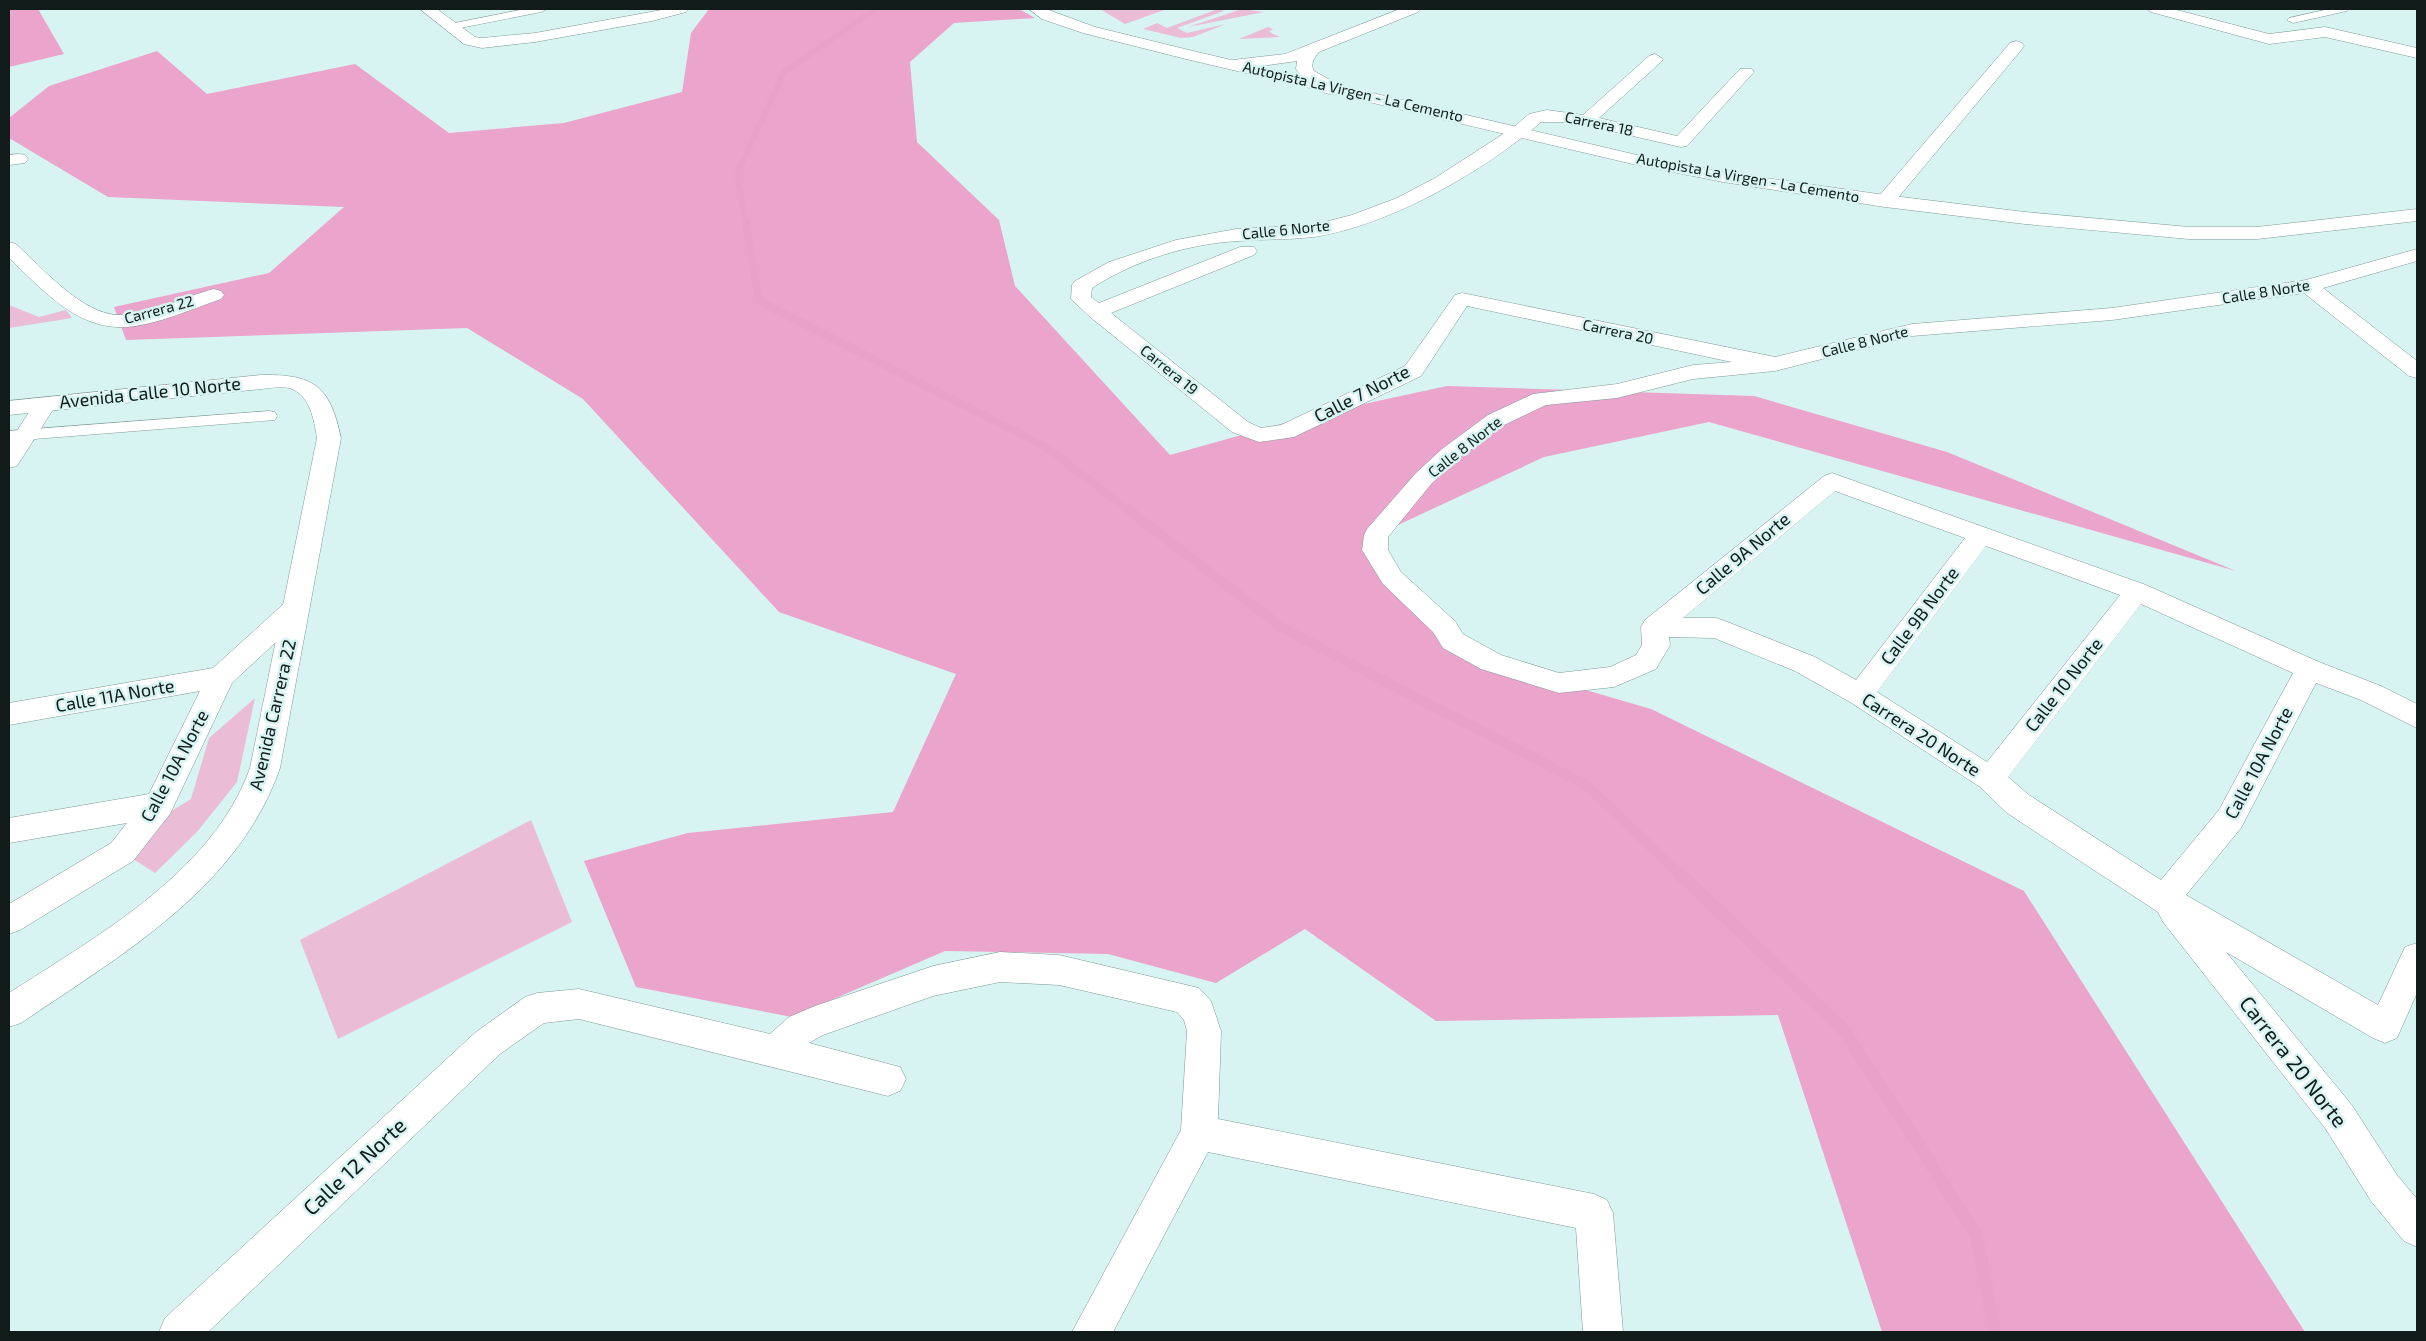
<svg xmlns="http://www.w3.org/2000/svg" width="2426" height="1341" viewBox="0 0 2426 1341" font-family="'Exo 2',sans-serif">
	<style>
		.green { fill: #eabcd5 }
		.forest { fill: #eba4cc }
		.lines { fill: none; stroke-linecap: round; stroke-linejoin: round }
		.stream-far3 { stroke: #e8a2ca; stroke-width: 6 }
		.stream-far2 { stroke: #e8a2ca; stroke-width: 8 }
		.stream-far1 { stroke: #e8a2ca; stroke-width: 10 }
		.stream { stroke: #e8a2ca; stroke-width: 13 }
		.pedestrian-casing { stroke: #7f9a98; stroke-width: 1 }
		.minor-casing { stroke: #7f9a98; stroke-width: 1 }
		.tertiary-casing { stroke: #7f9a98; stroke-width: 1 }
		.primary-casing { stroke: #7f9a98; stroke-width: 1 }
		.pedestrian { fill: #fff; fill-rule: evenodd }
		.minor { fill: #fff; fill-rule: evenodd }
		.tertiary { fill: #fff; fill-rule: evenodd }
		.primary { fill: #fff; fill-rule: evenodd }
		.labels { text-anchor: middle; stroke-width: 5; stroke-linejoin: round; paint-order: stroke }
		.far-street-label { font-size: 15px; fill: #101b1a; stroke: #d7f4f2 }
		.street-label { font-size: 18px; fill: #101b1a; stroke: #d7f4f2 }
		.near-street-label { font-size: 21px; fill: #101b1a; stroke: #d7f4f2 }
	</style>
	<rect width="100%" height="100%" fill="#d7f4f2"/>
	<path class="green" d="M 1100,9 L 1167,9 L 1125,24 Z
		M 1218,9 L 1224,11 L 1177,28 L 1187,33 L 1226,24 L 1193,37 L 1181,38 L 1143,29 L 1157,23 L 1167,28 Z
		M 1241,9 L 1264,12 L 1188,27 L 1239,10 Z
		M 1268,27 L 1273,29 L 1269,32 L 1280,37 L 1239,39 Z
		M 9,305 L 39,317 L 66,310 L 72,318 L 9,328 Z
		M 255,698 L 237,782 L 197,832 L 155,873 L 127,855 L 157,820 L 191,799 L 209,738 Z
		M 531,820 L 572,922 L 338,1039 L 300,940 Z"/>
	<path class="forest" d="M 9,9 L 38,9 L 64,54 L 9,67 Z
		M 709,9 L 1019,9 L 1035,18 L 954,23 L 910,62 L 917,142 L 999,220 L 1015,286 L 1170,455 L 1313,415 L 1447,386 L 1754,396 L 1947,452 L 2236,571 L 1709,422 L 1544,457 L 1370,538 L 1376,555 L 1483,660 L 1651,709 L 2024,891 L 2305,1332 L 1882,1332 L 1778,1015 L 1436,1021 L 1305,929 L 1216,983 L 1108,954 L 945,951 L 792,1017 L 636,987 L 584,861 L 688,833 L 893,812 L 956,674 L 779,612 L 583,399 L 467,328 L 126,340 L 114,307 L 269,273 L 344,207 L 108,197 L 9,138 L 9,118 L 49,86 L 157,51 L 207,94 L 355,64 L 449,133 L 564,123 L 682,92 L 691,33 Z"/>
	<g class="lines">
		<path class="stream-far3" d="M 746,224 L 737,173 L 785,71 L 873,11"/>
		<path class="stream-far2" d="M 746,223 L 759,301 L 1046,447 L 1128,510"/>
		<path class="stream-far1" d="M 1127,509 L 1284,629 L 1586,785 L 1681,875"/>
		<path class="stream" d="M 1680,874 L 1844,1030 L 1976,1234 L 1995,1332"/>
		<g class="pedestrian-casing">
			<path id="pedestrian" d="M 525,9 L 547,9 L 541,12 L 450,30 L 444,27 L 450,24 Z
				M 2329,9 L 2349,9 L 2347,11 L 2293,23 L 2287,20 L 2289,18 Z
				M 269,411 L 275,412 L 277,416 L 275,420 L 9,441 L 9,431 Z"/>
		</g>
		<g class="minor-casing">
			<path id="minor" d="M 420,9 L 437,9 L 475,37 L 482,38 L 535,33 L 667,9 L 689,9 L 686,12 L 652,21 L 535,42 L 482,48 L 464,44 Z
				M 1400,9 L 1421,9 L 1418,12 L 1319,52 C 1314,58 1310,64 1314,71 L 1341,86 L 1343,90 L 1341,94 C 1324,98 1304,82 1296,69 L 1297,61 L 1233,70 L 1225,65 L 1233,60 L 1285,54 Z
				M 2148,9 L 2173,9 L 2269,34 L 2325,27 L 2417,48 L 2417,58 L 2325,37 L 2269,44 L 2151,12 Z
				M 2016,41 L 2022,43 L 2024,46 L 2022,49 L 1892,205 L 1878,205 L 1876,201 L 1878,197 L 2010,43 Z
				M 1655,54 L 1663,59 L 1661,62 L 1599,118 L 1677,136 L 1740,69 L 1752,69 L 1754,72 L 1687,146 L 1681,147 L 1571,122 L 1541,122 C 1483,172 1390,225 1314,237 C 1289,240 1264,239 1238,241 C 1188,244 1135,260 1092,288 L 1091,297 L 1099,303 L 1240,247 L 1254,247 L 1257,251 L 1254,255 L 1111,313 L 1248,422 L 1261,428 L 1281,425 L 1405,366 L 1455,295 L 1462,293 L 1775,357 L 1912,324 L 2112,308 L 2306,280 L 2417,249 L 2417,261 L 2323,288 L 2417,361 L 2417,378 L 2409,376 L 2304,293 L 2112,320 L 1912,336 L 1775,371 L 1693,379 L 1617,398 L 1546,405 L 1504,425 L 1458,459 L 1432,483 L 1388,537 L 1388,550 L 1401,572 L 1455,621 L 1463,634 L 1501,655 L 1559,673 L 1610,667 L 1636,655 L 1642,645 L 1641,627 L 1645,620 L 1824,476 L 1832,473 L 2146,585 L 2319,662 L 2381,686 L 2417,704 L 2417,728 L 2361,700 L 2316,683 L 2241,828 L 2186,895 L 2378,1005 L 2405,947 L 2417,943 L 2417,993 L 2397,1038 L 2385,1043 L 2373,1038 L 2226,952 L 2351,1104 L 2397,1175 L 2417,1199 L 2417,1247 L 2404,1241 L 2371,1201 L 2325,1128 L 2163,922 L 2158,912 L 2007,813 L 1980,787 L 1850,702 L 1795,671 L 1714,638 L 1669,637 L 1670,645 L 1656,669 L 1614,687 L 1559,693 L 1481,669 L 1443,648 L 1433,632 L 1383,584 L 1362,550 L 1364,535 L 1367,529 L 1416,473 L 1442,449 L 1488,415 L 1533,394 L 1617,384 L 1693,365 L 1732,362 L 1467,306 L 1421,376 L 1294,437 L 1259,442 L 1232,432 L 1089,316 L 1071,299 L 1072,285 L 1075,281 L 1109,262 L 1176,240 L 1236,229 L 1313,225 L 1352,215 L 1397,198 L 1435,178 L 1514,127 L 1529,114 L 1547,110 L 1583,115 L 1649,56 ZM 1835,491 L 1965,538 L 1856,680 L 1815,657 L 1725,621 L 1716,618 L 1683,618 ZM 1986,546 L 2120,595 L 1987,762 L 1877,692 ZM 2141,604 L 2293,673 L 2219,810 L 2161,880 L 2029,795 L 2008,777 Z
				M 19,154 L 25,155 L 28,159 L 25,163 L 9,165 L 9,155 Z
				M 9,242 L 16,244 C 41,267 82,314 118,315 C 150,315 183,297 214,289 L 221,291 L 224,295 L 221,299 C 191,309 148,329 117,327 C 72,325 40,287 9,258 Z
				M 45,398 L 53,400 L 56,405 L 17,466 L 9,468 L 9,443 L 37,400 Z
				M 297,598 L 306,600 L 310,607 L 306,614 L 232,683 L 170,814 L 133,861 L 20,930 L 9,934 L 9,904 L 111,843 L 127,823 L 9,843 L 9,818 L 149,794 L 200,691 L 9,725 L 9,703 L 213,668 L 288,600 Z
				M 1000,952 L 1059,955 L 1199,988 L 1211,1001 L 1221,1031 L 1218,1119 L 1594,1194 L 1607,1200 L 1613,1213 L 1623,1332 L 1583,1332 L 1576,1228 L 1208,1152 L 1113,1332 L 1072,1332 L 1181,1130 L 1187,1031 L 1184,1020 L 1177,1012 L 1059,985 L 1000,982 L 933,996 L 823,1035 L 809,1043 L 900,1067 L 906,1079 L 900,1091 L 888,1096 L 579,1019 L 544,1023 L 500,1054 L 208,1332 L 159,1332 L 165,1318 L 476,1032 L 525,997 L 537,993 L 579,989 L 770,1034 L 789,1017 L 815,1006 L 933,966 Z"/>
		</g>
		<g class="tertiary-casing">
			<path id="tertiary" d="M 261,375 C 313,374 330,385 341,438 L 280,768 C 238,889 121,955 21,1023 L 9,1027 L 9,993 C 97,936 213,872 250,768 L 317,438 C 314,420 310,394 289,388 C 281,386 270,388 261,389 L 9,415 L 9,401 Z"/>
		</g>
		<g class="primary-casing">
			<path id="primary" d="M 1029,9 L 1046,9 L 1095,27 L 1193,51 L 1637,155 L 1723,172 L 1885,195 L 2025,212 L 2189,227 L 2257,227 L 2417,209 L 2417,221 L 2257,239 L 2189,239 L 2025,224 L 1885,207 L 1723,182 L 1637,165 L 1186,59 L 1083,33 L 1042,19 Z"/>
		</g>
		<use href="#pedestrian" class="pedestrian"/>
		<use href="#minor" class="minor"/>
		<use href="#tertiary" class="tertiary"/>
		<use href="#primary" class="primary"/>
	</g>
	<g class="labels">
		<g class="far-street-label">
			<text transform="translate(1353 92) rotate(13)" y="5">Autopista La Virgen - La Cemento</text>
			<text transform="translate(1599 124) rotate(12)" y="5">Carrera 18</text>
			<text transform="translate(1748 178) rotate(10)" y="5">Autopista La Virgen - La Cemento</text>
			<text transform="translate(1286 230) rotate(-6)" y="5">Calle 6 Norte</text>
			<text transform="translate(2266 292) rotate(-9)" y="5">Calle 8 Norte</text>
			<text transform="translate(159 310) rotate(-15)" y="5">Carrera 22</text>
			<text transform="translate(1618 332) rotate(12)" y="5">Carrera 20</text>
			<text transform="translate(1865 342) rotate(-14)" y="5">Calle 8 Norte</text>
			<text transform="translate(1169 370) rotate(39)" y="5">Carrera 19</text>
			<text transform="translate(1465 447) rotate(-38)" y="5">Calle 8 Norte</text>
		</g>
		<g class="street-label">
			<text transform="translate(150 393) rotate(-6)" y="6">Avenida Calle 10 Norte</text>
			<text transform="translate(1362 394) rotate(-27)" y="6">Calle 7 Norte</text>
			<text transform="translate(1743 554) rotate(-40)" y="6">Calle 9A Norte</text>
			<text transform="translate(1920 616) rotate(-53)" y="6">Calle 9B Norte</text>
			<text transform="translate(2064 685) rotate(-52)" y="6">Calle 10 Norte</text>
			<text transform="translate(115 696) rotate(-10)" y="6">Calle 11A Norte</text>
			<text transform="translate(273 715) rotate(-77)" y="6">Avenida Carrera 22</text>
			<text transform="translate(1921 735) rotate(33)" y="6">Carrera 20 Norte</text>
			<text transform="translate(2259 763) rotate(-62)" y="6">Calle 10A Norte</text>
			<text transform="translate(175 766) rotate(-62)" y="6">Calle 10A Norte</text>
		</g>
		<g class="near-street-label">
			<text transform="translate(2293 1062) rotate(52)" y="7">Carrera 20 Norte</text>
			<text transform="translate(355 1167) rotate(-43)" y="7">Calle 12 Norte</text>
		</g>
	</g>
	<rect width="2426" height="1341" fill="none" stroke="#101b1a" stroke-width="20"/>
</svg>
